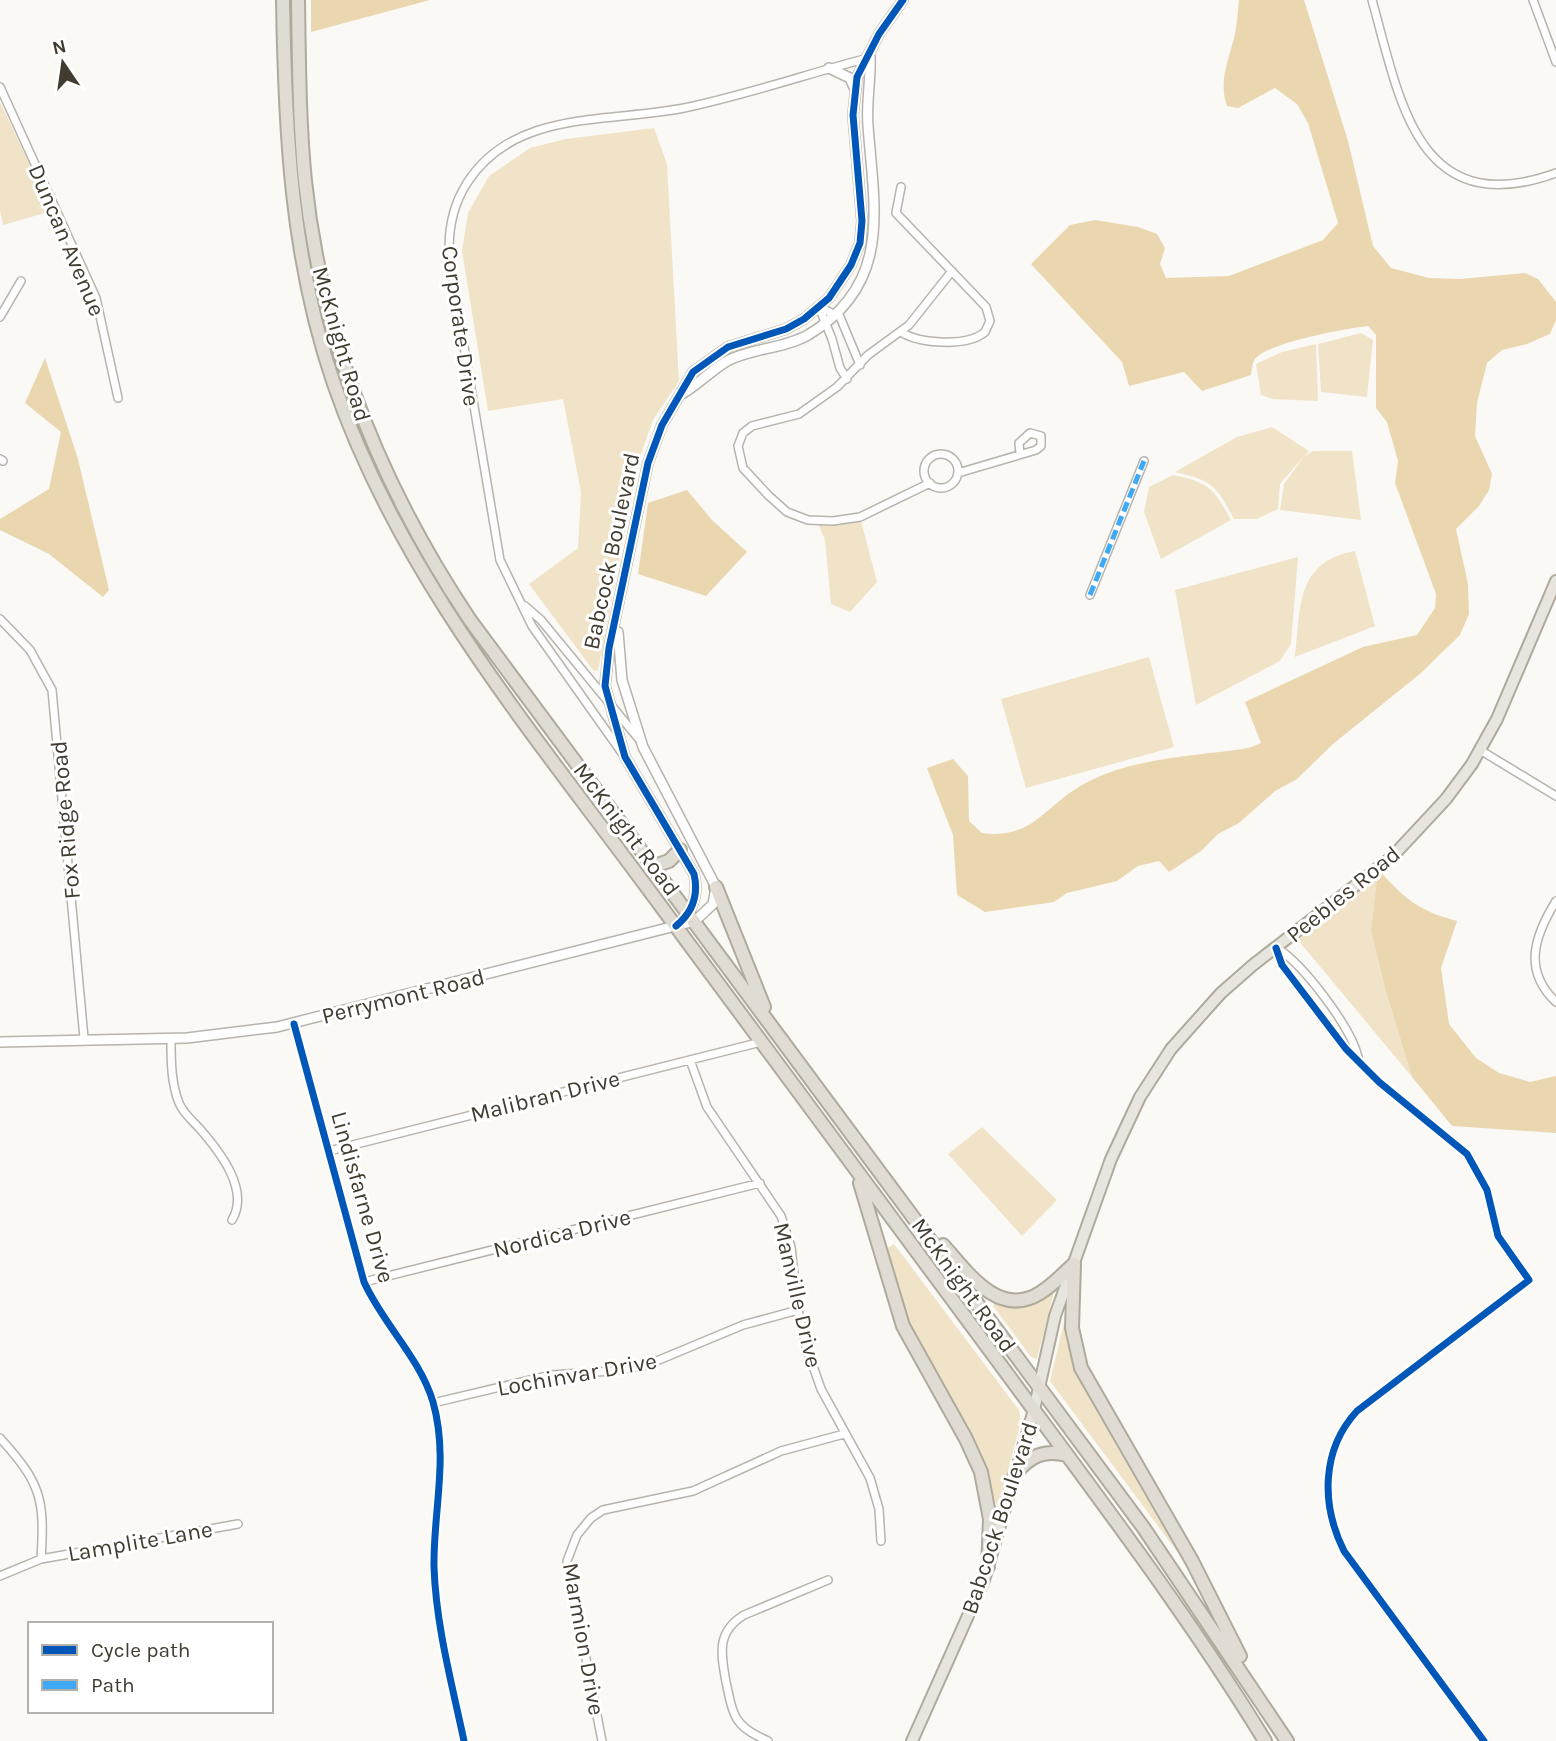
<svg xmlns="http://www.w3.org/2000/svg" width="1556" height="1741" viewBox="0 0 1556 1741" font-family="Karla,sans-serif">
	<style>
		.green { fill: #f1e3c7 }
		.forest { fill: #ead7af }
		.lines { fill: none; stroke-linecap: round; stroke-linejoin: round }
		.minor-casing { stroke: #b7b3ad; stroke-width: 10 }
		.tertiary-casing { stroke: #b7b3ad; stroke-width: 12 }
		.primary-casing { stroke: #b0aa9d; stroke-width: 14 }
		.trunk-casing { stroke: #b0aa9d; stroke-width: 16 }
		.minor { stroke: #fefefe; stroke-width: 7 }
		.tertiary { stroke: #fefefe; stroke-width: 9 }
		.primary { stroke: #e7e5de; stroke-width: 10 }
		.trunk { stroke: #e0dcd4; stroke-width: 12 }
		.quiet { stroke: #3fa9f5; stroke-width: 5; stroke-dasharray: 10 5; stroke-linecap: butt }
		.cycleway-casing { stroke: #fff; stroke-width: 11 }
		.cycleway { stroke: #0057b8; stroke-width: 7 }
		.labels { text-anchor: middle; stroke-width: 6; stroke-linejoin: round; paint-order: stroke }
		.street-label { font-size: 23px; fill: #423c30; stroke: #fff }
	</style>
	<rect width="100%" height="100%" fill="#fbf9f6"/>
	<path class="green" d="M 0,102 L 52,211 L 3,225 L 0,210 Z
		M 654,128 L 667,164 L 679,381 L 653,420 L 639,459 L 598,671 L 593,670 L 529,584 L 578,548 L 581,492 L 563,399 L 488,411 L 462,251 L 468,213 L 489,176 L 530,148 L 566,139 Z
		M 1361,333 L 1373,340 L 1367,397 L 1321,392 L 1318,344 Z
		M 1316,344 L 1318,401 L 1273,399 L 1261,395 L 1256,364 L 1282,352 Z
		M 1272,427 L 1309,451 L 1305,456 L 1313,451 L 1352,451 L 1361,520 L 1280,510 L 1284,484 L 1304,456 L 1280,484 L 1278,509 L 1257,519 L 1234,519 C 1216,485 1213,481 1175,472 L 1237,437 Z
		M 1173,475 C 1208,482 1214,488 1231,520 L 1161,559 L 1144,512 L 1149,487 Z
		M 860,517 L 877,582 L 850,612 L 831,604 L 825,540 L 817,521 Z
		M 1355,551 L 1375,626 L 1295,657 C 1301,607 1295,562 1355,551 Z
		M 1298,557 L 1291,644 L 1280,661 L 1196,705 L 1175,590 Z
		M 1149,657 L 1174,747 L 1026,788 L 1001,699 Z
		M 1378,869 L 1371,931 L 1386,992 L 1412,1077 L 1293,934 Z
		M 982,1127 L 1057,1200 L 1022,1236 L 948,1154 Z
		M 894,1244 L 1019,1410 L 1021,1421 L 998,1509 L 978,1450 L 907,1319 L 886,1249 Z
		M 1051,1292 L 1054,1292 L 1037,1359 L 1031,1357 L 993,1306 L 995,1302 C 1016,1308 1034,1307 1051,1292 Z
		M 1066,1313 L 1074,1366 L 1085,1391 L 1178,1553 L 1050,1381 Z"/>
	<path class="forest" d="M 311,0 L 430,0 L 311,32 Z
		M 1239,0 L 1304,0 L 1348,141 L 1373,246 L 1391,268 L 1429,278 L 1460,279 L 1525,273 L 1538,279 L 1556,302 L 1556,320 L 1550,334 L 1527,344 L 1502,350 L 1487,363 L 1477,403 L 1475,436 L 1492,474 L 1489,490 L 1479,506 L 1456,529 L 1468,584 L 1469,614 L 1460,635 L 1421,673 L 1333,744 L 1297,779 L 1275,791 L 1239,823 L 1218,834 L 1201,851 L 1169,872 L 1159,861 L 1138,866 L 1117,881 L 1067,893 L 1054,902 L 985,912 L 957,895 L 953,835 L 927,768 L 953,759 L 968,776 L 969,821 L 982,833 C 1029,839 1040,813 1074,790 C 1124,757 1191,757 1249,748 L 1261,743 L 1245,702 L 1363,647 L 1417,635 L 1435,608 L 1436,594 L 1395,483 L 1398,461 L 1387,422 L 1376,408 L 1376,335 L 1368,326 C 1347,328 1267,343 1255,359 C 1252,363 1252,370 1251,375 L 1202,391 L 1184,372 L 1129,386 L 1122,362 L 1031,264 L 1070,225 L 1095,220 L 1138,227 L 1157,234 L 1165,248 L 1160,264 L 1166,278 L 1229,276 L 1323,240 L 1338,223 L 1308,123 L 1297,104 L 1275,88 L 1238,108 L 1227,106 C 1218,80 1229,60 1235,34 C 1237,23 1238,11 1239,0 Z
		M 45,358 L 78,459 L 109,590 L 103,597 L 49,554 L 0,530 L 0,519 L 49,489 L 61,432 L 25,403 Z
		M 687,490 L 712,520 L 747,552 L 706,596 L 638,574 L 648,503 Z
		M 1378,869 C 1404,898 1418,911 1457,921 L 1441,968 L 1449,1024 L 1476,1058 L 1499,1073 L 1530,1082 L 1556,1076 L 1556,1133 L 1452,1126 L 1412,1077 L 1386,992 L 1371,931 Z"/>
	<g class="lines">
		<g class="minor-casing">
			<path id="minor" d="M 1372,0 C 1400,100 1417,223 1556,173
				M 1533,0 L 1556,62
				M 0,87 L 96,298 L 118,398
				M 901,187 L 896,213 L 986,307 L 990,321 L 985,332 C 967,347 920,344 901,332
				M 819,307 L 832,339 L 840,368 L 847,379
				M 819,307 L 840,317 L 860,365
				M 0,317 L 21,281
				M924 471a17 17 0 1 1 34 0a17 17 0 1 1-34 0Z
				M 0,459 L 3,461
				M 958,473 L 1036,450 L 1041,446 L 1041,436 L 1030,433 L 1019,443 L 1020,454
				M 930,483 L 860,517 L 833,521 L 808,520 L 787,512 L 768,495 L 743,468 L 738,446 L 743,433 L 752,426 L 799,414 L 837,387 L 868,355 L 909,325 L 952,271
				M 1090,595 L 1144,461
				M 525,606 L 541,620 L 638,738
				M 0,619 L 30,650 L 52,690 L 84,1038
				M 1480,750 L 1556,796
				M 622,753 L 532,626 L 500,560 L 450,264 C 447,235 451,208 467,183 C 514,109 609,123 684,108 C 746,95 807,74 868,58
				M 1556,901 C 1535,935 1522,970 1556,1002
				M 1276,948 L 1282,965 L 1346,1049 L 1379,1082 L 1467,1154 L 1487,1190 L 1498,1236 L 1529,1280 L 1357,1411 C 1321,1450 1321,1505 1344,1551 L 1484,1741
				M 1277,948 C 1303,964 1351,1027 1358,1057
				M 294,1024 L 364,1282 C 383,1324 420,1358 433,1402 C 449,1458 433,1512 434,1567 C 436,1626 452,1684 464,1741
				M 171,1038 C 171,1060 171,1083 179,1103 C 183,1113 193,1121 200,1129 C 220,1152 250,1190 232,1220
				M 690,1060 L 707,1107 L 781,1216 L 791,1247 L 798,1310 L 806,1346 L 821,1389 L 870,1478 L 879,1509 L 881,1541
				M 329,1151 L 761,1042
				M 364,1282 L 760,1183
				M 433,1403 L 551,1375 L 612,1371 L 647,1365 L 743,1325 L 798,1310
				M 0,1438 C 41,1483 45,1499 41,1559
				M 0,1576 L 41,1559 L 238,1524
				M 602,1741 L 567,1561 L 577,1535 L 591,1518 L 603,1510 L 693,1491 L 781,1451 L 844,1434
				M 768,1741 C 757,1736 744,1730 737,1719 C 730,1708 729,1694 726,1682 C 721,1654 716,1632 744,1615 L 828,1580"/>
		</g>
		<g class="tertiary-casing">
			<path id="tertiary" d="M 829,68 L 850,78 L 854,87
				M 680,395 C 697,386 710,371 727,361 C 752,348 783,349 808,335 C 893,284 874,208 868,126 C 866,103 871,80 870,57
				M 676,926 C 692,913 699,896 694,874 L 625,757 L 605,686 L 609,648 L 648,463 L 662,425 L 693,372 L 728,347 L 786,329 L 804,319 L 829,298 L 851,265 L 860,243 L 862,221 L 853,115 L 857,77 L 879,34 L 903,0
				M 0,1042 L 187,1038 L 277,1027 L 695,921 L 713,904 L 716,887 L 643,747 L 622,680 L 618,632"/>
		</g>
		<g class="primary-casing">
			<path id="primary" d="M 912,1741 L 984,1580 L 1034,1410 L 1055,1316 L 1111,1159 L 1140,1097 L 1171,1049 L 1221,993 L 1253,965 L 1392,857 L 1446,799 L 1472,764 L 1497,719 L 1556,581"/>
		</g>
		<g class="trunk-casing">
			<path id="trunk" d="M 283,0 C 285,131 291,259 334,384 C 399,573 529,728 646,886 C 764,1046 882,1205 1000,1364 C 1091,1488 1185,1610 1265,1741
				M 298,0 C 299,60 299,121 305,181 C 322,341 381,487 470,620 L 1143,1527 L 1287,1741
				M 654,866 L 669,861 L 680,850
				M 716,887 L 764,1007
				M 860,1183 L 903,1326 L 966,1439 L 981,1472 L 990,1519 L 988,1567
				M 943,1245 C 967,1272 999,1319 1040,1293 C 1053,1285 1063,1274 1074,1264
				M 1074,1264 L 1072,1328 L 1081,1368 L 1192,1561 L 1240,1656
				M 1015,1474 C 1030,1456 1044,1449 1067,1455"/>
		</g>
		<use href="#minor" class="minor"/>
		<use href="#tertiary" class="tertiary"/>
		<use href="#primary" class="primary"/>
		<use href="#trunk" class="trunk"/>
		<path class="quiet" d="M 1090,595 L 1144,461"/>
		<g class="cycleway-casing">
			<path id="cycleway" d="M 676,926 C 692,913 699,896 694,874 L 625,757 L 605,686 L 609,648 L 648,463 L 662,425 L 693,372 L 728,347 L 786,329 L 804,319 L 829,298 L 851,265 L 860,243 L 862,221 L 853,115 L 857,77 L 879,34 L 903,0
				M 1276,948 L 1282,965 L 1346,1049 L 1379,1082 L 1467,1154 L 1487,1190 L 1498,1236 L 1529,1280 L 1357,1411 C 1321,1450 1321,1505 1344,1551 L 1484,1741
				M 294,1024 L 364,1282 C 383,1324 420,1358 433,1402 C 449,1458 433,1512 434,1567 C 436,1626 452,1684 464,1741"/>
		</g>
		<use href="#cycleway" class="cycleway"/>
	</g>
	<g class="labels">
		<g class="street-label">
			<text transform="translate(67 240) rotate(67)" y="8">Duncan Avenue</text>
			<text transform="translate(461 326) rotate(82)" y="8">Corporate Drive</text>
			<text transform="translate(342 344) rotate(74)" y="8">McKnight Road</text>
			<text transform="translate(611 551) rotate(-78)" y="8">Babcock Boulevard</text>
			<text transform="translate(65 820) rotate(-95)" y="8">Fox Ridge Road</text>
			<text transform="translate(627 829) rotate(53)" y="8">McKnight Road</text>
			<text transform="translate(1343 894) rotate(-39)" y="8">Peebles Road</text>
			<text transform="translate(403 996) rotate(-14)" y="8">Perrymont Road</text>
			<text transform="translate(545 1096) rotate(-14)" y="8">Malibran Drive</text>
			<text transform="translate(363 1197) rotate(74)" y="8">Lindisfarne Drive</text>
			<text transform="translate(562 1233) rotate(-14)" y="8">Nordica Drive</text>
			<text transform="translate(964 1285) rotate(54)" y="8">McKnight Road</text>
			<text transform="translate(798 1295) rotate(77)" y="8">Manville Drive</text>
			<text transform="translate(577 1374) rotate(-10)" y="8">Lochinvar Drive</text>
			<text transform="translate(999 1518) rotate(-72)" y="8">Babcock Boulevard</text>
			<text transform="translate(140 1541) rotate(-10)" y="8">Lamplite Lane</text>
			<text transform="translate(584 1639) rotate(80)" y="8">Marmion Drive</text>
		</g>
	</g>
	<rect x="28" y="1622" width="245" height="91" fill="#ffffff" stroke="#b3b1ac" stroke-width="2"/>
	<rect x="42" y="1645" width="35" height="10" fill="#0057b8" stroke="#b3b1ac" stroke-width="2"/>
	<text x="91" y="1657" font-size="21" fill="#423c30">Cycle path</text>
	<rect x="42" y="1680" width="35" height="10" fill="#3fa9f5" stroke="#b3b1ac" stroke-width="2"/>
	<text x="91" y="1692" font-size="21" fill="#423c30">Path</text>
	<g transform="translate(63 63) rotate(347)" stroke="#ffffff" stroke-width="5" paint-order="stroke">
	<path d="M0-5L12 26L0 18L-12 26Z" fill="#423c30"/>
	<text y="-10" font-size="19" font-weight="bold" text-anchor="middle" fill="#423c30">N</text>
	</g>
</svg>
